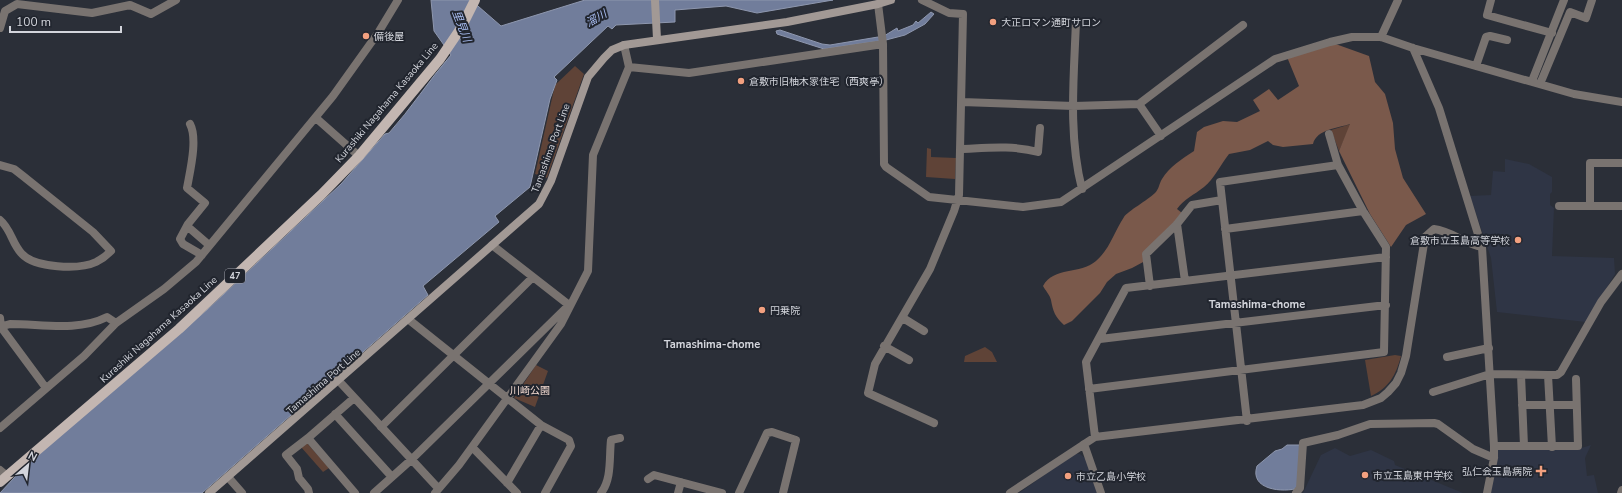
<svg xmlns="http://www.w3.org/2000/svg" width="1622" height="493" viewBox="0 0 1622 493" font-family="'Nunito Sans','Noto Sans JP',sans-serif">
	<style>
		.built { fill: #2f3545 }
		.green { fill: #5f4337 }
		.forest { fill: #7a594b }
		.water { fill: #717d9b; stroke: #8e97ae }
		.lines { fill: none; stroke-linecap: round; stroke-linejoin: round }
		.street { stroke: #797370; stroke-width: 8 }
		.secondary { stroke: #a29995; stroke-width: 8 }
		.primary { stroke: #c3b6b1; stroke-width: 10 }
		.poi-dot { fill: #f2a07f; stroke: #21252e; stroke-width: 1.5 }
		.labels { text-anchor: middle; stroke-width: 4; stroke-linejoin: round; paint-order: stroke }
		.shield { fill: #21252e; stroke: #9ea0a8; stroke-width: 1 }
		.shield-label { font-size: 9px; font-weight: bold; fill: #d3d5dc }
		.poi-label { font-size: 10px; fill: #d3d5dc; stroke: #21252e; text-anchor: start }
		.street-label { font-size: 10px; fill: #d3d5dc; stroke: #21252e }
		.park-label { font-size: 10px; fill: #f7ded4; stroke: #21252e }
		.water-label { font-size: 11px; font-style: italic; fill: #aabff4; stroke: #21252e }
		.neighbourhood-label { font-size: 11px; font-weight: bold; fill: #d3d5dc; stroke: #21252e }
	</style>
	<rect width="100%" height="100%" fill="#2b2f38"/>
	<path class="built" d="M 1505,159 L 1529,164 L 1552,177 L 1552,192 L 1550,194 L 1550,205 L 1554,208 L 1552,256 L 1614,258 L 1615,274 L 1586,322 L 1497,312 L 1491,258 L 1470,196 L 1491,195 L 1493,171 L 1505,172 Z
		M 1591,445 L 1585,458 L 1587,476 L 1594,475 L 1598,493 L 1491,493 L 1498,449 L 1575,450 Z
		M 1335,448 L 1350,456 L 1371,450 L 1394,461 L 1395,465 L 1463,493 L 1303,493 L 1321,455 Z
		M 1074,454 L 1080,454 L 1086,459 L 1098,493 L 1019,493 Z"/>
	<path class="green" d="M 575,66 L 584,74 L 547,178 L 535,174 L 555,85 Z
		M 1351,124 L 1339,151 L 1331,130 Z
		M 927,148 L 931,149 L 931,157 L 956,158 L 955,179 L 926,177 Z
		M 985,347 L 992,352 L 997,362 L 964,362 L 965,356 Z
		M 1395,355 L 1401,356 C 1396,375 1389,388 1371,396 L 1365,360 Z
		M 536,365 L 548,371 L 535,407 L 514,398 Z
		M 306,442 L 329,468 L 323,472 L 301,447 Z"/>
	<path class="forest" d="M 1330,42 L 1369,56 L 1375,82 L 1385,94 L 1393,123 L 1395,149 L 1403,178 L 1426,214 L 1406,225 L 1391,247 L 1370,214 L 1339,151 L 1350,124 C 1338,128 1317,129 1313,144 L 1283,147 L 1273,145 L 1268,141 L 1250,150 L 1229,154 C 1221,164 1214,179 1204,187 C 1194,195 1184,199 1177,209 L 1182,213 L 1145,261 L 1132,268 L 1116,274 L 1107,282 L 1100,293 L 1072,321 L 1064,325 C 1055,317 1053,311 1051,300 C 1050,295 1045,290 1043,286 C 1054,266 1080,275 1096,261 C 1110,249 1114,232 1124,217 C 1128,211 1148,200 1155,193 C 1159,189 1159,184 1162,179 C 1169,167 1182,159 1194,151 L 1197,132 L 1204,127 L 1223,121 L 1237,122 L 1260,111 L 1253,100 L 1269,89 L 1278,100 L 1299,86 L 1287,57 Z"/>
	<path class="water" d="M 431,0 L 471,0 L 501,26 L 585,0 L 833,0 L 757,13 L 726,6 L 675,10 L 675,22 L 616,25 L 612,29 L 608,26 L 554,77 L 557,80 L 550,99 L 530,187 L 495,216 L 499,222 L 423,286 L 428,295 L 202,493 L 0,493 L 27,464 L 207,310 L 341,184 L 385,134 L 389,133 C 411,109 429,80 451,55 L 434,31 Z
		M 931,12 L 934,14 L 925,24 L 905,35 L 886,40 L 824,49 L 777,34 L 776,31 L 780,30 L 822,44 L 830,45 L 884,36 L 897,28 L 898,31 L 913,25 L 916,21 L 918,23 Z
		M 1287,445 L 1300,445 L 1299,488 C 1283,493 1249,490 1257,466 L 1275,451 L 1282,449 Z"/>
	<g class="lines">
		<path class="street" d="M 922,0 L 949,13 L 963,14 L 959,195 L 954,211 L 930,269 L 875,364 L 868,393 L 934,423
			M 1491,0 L 1487,15 L 1552,33
			M 878,4 L 883,44 L 884,164 L 886,167 L 929,197 L 1023,207 L 1061,202 L 1275,59 L 1330,42 L 1352,37 L 1381,37 L 1413,48 L 1574,94 L 1622,102
			M 1076,21 C 1074,76 1068,135 1082,189
			M 0,28 L 5,11 L 17,4 L 92,13 L 130,5 L 151,14 L 176,0
			M 1381,37 L 1398,0
			M 624,45 L 629,67
			M 1413,48 L 1439,108 L 1482,247 L 1494,446 L 1494,458 L 1487,493
			M 1476,66 L 1486,37 L 1490,36 L 1507,40
			M 1532,81 L 1564,0
			M 1540,84 L 1570,12 L 1586,18 L 1592,0
			M 962,102 L 1074,106 L 1139,104 L 1243,25
			M 1139,104 L 1161,136
			M 316,118 L 359,156
			M 190,124 C 198,139 190,171 187,188 L 205,203 L 188,224 L 180,239 L 183,244 L 202,255
			M 961,149 C 986,148 1013,145 1038,152 L 1040,128
			M 0,165 L 14,169 L 23,176 L 93,232 L 111,251 C 107,255 102,259 96,262 C 79,270 35,268 22,254 C 12,244 11,229 0,220
			M 1559,206 L 1622,206
			M 1590,206 L 1590,163 L 1622,163
			M 1177,224 L 1185,281
			M 187,226 L 209,245
			M 1225,229 L 1363,211
			M 492,245 L 569,305
			M 1150,286 L 1146,254 L 1177,224 L 1192,205 L 1222,200
			M 0,318 L 1,327 L 46,388
			M 903,318 L 924,331
			M 408,319 L 541,425 L 569,440 L 571,446 L 545,493
			M 0,327 L 10,324 C 42,324 77,332 107,317 L 116,323
			M 1100,339 L 1386,305
			M 884,346 L 909,360
			M 1447,357 L 1489,348
			M 1521,375 L 1524,446
			M 1548,375 L 1552,447
			M 338,380 L 438,488
			M 1089,389 L 1384,352 L 1386,247 L 1363,211 L 1338,165 L 1329,134
			M 1433,392 L 1490,374 L 1548,375 L 1557,375 L 1561,372 L 1601,302 L 1622,274
			M 354,398 L 308,438 L 355,493
			M 1522,405 L 1576,405
			M 335,414 L 392,477
			M 1247,421 L 1220,182 L 1338,165
			M 381,427 L 532,278
			M 0,428 L 84,356 L 116,323 L 164,289 L 196,262 L 333,96 L 378,33 L 398,0
			M 1095,437 L 1086,362 L 1126,288 L 1386,257
			M 308,438 L 286,455 L 297,469 L 299,478 L 308,489 L 309,493
			M 1084,444 L 1101,493
			M 1494,446 L 1578,446 L 1576,379
			M 472,447 L 517,493
			M 0,470 L 6,475
			M 228,477 L 242,493
			M 648,479 L 654,475 L 722,493
			M 507,483 L 541,425
			M 374,493 L 411,460 L 568,306
			M 435,493 L 459,465 L 561,324 L 588,271 L 593,155 L 629,67 L 689,73 L 883,44
			M 601,493 C 612,479 609,458 611,440 L 620,438
			M 678,493 L 681,482
			M 739,493 L 767,433 L 772,432 L 796,440 L 783,493
			M 1010,493 L 1095,437 L 1363,405 L 1381,398 L 1388,392 L 1396,383 L 1401,373 L 1406,356 L 1425,237 L 1434,229 C 1452,231 1464,244 1482,247
			M 1296,493 L 1300,488 L 1303,443 L 1338,435 L 1370,424 L 1434,423 L 1438,424 L 1473,449 L 1494,458
			M 1621,493 L 1622,490"/>
		<path class="secondary" d="M 655,0 L 657,39
			M 209,493 L 539,204 L 551,181 L 588,77 L 604,58 L 612,50 L 624,45 L 787,22 L 878,4 L 891,0"/>
		<path class="primary" d="M 0,482 L 179,329 L 321,195 L 359,156 L 440,59 L 461,28 L 475,0"/>
	</g>
	<g class="poi-dot">
		<circle cx="993" cy="22" r="4"/>
		<circle cx="366" cy="36" r="4"/>
		<circle cx="741" cy="81" r="4"/>
		<circle cx="1518" cy="240" r="4"/>
		<circle cx="762" cy="310" r="4"/>
		<path d="M1539 465h4v4h4v4h-4v4h-4v-4h-4v-4h4z"/>
		<circle cx="1365" cy="475" r="4"/>
		<circle cx="1068" cy="476" r="4"/>
	</g>
	<g class="labels">
		<rect class="shield" x="225" y="269" width="20" height="14" rx="3"/>
		<g class="shield-label">
			<text x="235" y="279">47</text>
		</g>
		<g class="poi-label">
			<text x="1001" y="26">大正ロマン通町サロン</text>
			<text x="374" y="40">備後屋</text>
			<text x="749" y="85">倉敷市旧柚木家住宅（西爽亭）</text>
			<text x="1510" y="244" text-anchor="end">倉敷市立玉島高等学校</text>
			<text x="770" y="314">円乗院</text>
			<text x="1532" y="475" text-anchor="end">弘仁会玉島病院</text>
			<text x="1373" y="479">市立玉島東中学校</text>
			<text x="1076" y="480">市立乙島小学校</text>
		</g>
		<g class="street-label">
			<text transform="translate(386 102) rotate(-50)" y="4">Kurashiki Nagahama Kasaoka Line</text>
			<text transform="translate(550 148) rotate(-70)" y="4">Tamashima Port Line</text>
			<text transform="translate(158 329) rotate(-42)" y="4">Kurashiki Nagahama Kasaoka Line</text>
			<text transform="translate(323 381) rotate(-41)" y="4">Tamashima Port Line</text>
		</g>
		<g class="park-label">
			<text x="530" y="394">川崎公園</text>
		</g>
		<g class="water-label">
			<text transform="translate(596 18) rotate(-30)" y="4">溜川</text>
			<text transform="translate(462 26) rotate(69)" y="4">里見川</text>
		</g>
		<g class="neighbourhood-label">
			<text x="1257" y="308">Tamashima-chome</text>
			<text x="712" y="348">Tamashima-chome</text>
		</g>
	</g>
	<g transform="translate(28 465) rotate(28)" stroke="#21252e" stroke-width="3" paint-order="stroke">
	<path d="M0-3L7 15L0 10L-7 15Z" fill="#d3d5dc"/>
	<text y="-6" font-size="11" font-weight="bold" text-anchor="middle" fill="#d3d5dc">N</text>
	</g>
	<path d="M10 26v6h111v-6" fill="none" stroke="#d3d5dc" stroke-width="2"/>
	<text x="16" y="26" font-size="12" fill="#d3d5dc" stroke="#21252e" stroke-width="3" paint-order="stroke">100 m</text>
</svg>
